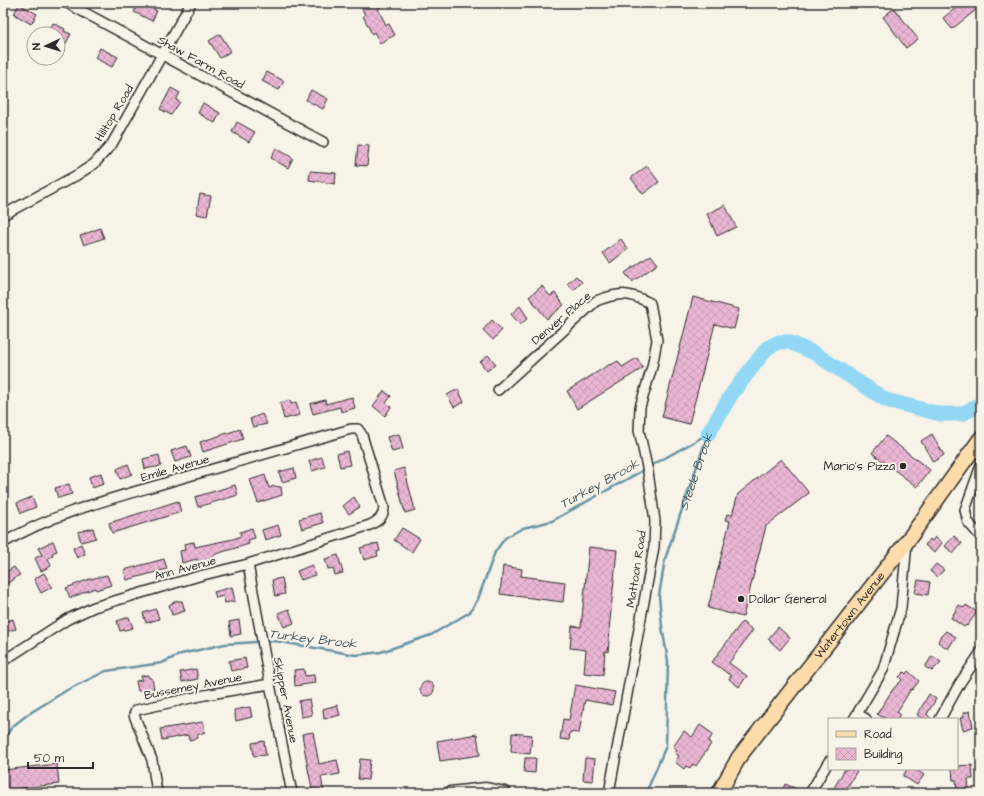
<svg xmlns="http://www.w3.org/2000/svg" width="984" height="796" viewBox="0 0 984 796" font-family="'Architects Daughter',sans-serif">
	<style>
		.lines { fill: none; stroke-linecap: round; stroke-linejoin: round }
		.stream { stroke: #6993a4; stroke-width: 2.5 }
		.river { stroke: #92d8f4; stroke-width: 15 }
		.building { fill: url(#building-cross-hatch); stroke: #2b2b2b }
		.minor-casing { stroke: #2b2b2b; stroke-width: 12 }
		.secondary-casing { stroke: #2b2b2b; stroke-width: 15 }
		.primary-casing { stroke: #2b2b2b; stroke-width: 17 }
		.minor { stroke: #f7f3e8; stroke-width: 9 }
		.secondary { stroke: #f7f3e8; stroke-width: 12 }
		.primary { stroke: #fddcac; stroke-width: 14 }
		.poi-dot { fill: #2b2b2b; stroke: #f7f3e8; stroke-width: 1.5 }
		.labels { text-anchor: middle; stroke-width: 4; stroke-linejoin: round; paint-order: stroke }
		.street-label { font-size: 12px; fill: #2b2b2b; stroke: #f7f3e8 }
		.poi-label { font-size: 12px; fill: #2b2b2b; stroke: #f7f3e8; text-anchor: end }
		.water-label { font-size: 13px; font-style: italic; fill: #45565d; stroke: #f7f3e8 }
	</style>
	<defs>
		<pattern id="building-cross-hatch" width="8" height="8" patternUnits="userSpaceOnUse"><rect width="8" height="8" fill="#eab6d4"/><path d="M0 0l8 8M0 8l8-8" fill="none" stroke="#c99db6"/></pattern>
	</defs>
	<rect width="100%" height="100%" fill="#f7f3e8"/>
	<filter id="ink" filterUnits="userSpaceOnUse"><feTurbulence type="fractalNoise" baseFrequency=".025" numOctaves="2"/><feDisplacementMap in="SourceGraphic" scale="8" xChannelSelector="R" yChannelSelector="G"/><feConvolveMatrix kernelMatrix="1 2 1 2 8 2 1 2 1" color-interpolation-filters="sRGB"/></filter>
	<g filter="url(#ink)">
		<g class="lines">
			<g class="stream">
				<path d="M 3,740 L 13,726 L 27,715 L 67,690 L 106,671 L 162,663 L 181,654 L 225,644 L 275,641 L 356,655 L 381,652 L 431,635 L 470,612 L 478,599 L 495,552 L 505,538 L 523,528 L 552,521 L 708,434"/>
				<path id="s1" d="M 646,793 L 666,746 L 668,661 L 662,627 L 659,596 L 665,559 L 708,434"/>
			</g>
			<path class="river" d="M 708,434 L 731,395 L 767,348 L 779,342 L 789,342 L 814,353 L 886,400 L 940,414 L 962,414 L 981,404"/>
		</g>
		<path class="building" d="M 126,3 L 142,3 L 157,11 L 152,21 L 134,12 L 136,8 Z
			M 359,3 L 378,3 L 380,8 L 378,9 L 386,25 L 389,24 L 395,35 L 380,43 L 374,32 L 372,34 L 363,16 L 365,15 Z
			M 962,3 L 981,3 L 981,6 L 952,29 L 943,18 Z
			M 19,4 L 37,14 L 31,24 L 14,14 Z
			M 894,8 L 918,39 L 906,48 L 883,17 Z
			M 53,23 L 65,29 L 64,31 L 71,34 L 65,45 L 58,41 L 58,34 L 49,32 Z
			M 220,34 L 231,51 L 220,58 L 209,41 Z
			M 100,48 L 118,57 L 112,67 L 95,58 Z
			M 267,72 L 284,81 L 279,90 L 262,81 Z
			M 171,88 L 180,93 L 176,100 L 180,102 L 171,115 L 160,109 Z
			M 311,90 L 328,99 L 323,109 L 306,100 Z
			M 203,103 L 220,113 L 215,123 L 198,113 Z
			M 237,122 L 255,132 L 249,142 L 232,132 Z
			M 358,145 L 369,146 L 367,166 L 356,165 Z
			M 276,148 L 293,158 L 288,168 L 271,158 Z
			M 647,166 L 659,182 L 643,194 L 631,178 Z
			M 310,171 L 336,173 L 335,184 L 309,180 Z
			M 200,194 L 211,196 L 207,216 L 196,214 Z
			M 725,205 L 736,227 L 717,236 L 707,214 Z
			M 100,228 L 104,238 L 84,245 L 80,236 Z
			M 621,239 L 628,249 L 610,263 L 603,253 Z
			M 651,255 L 658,264 L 632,282 L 625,273 Z
			M 576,276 L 582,282 L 574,290 L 567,284 Z
			M 542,286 L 550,296 L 555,293 L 564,305 L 547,319 L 529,297 Z
			M 693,297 L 739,309 L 734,329 L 715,324 L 689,424 L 662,417 Z
			M 520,306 L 528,318 L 520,325 L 511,314 Z
			M 492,320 L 502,330 L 493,340 L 483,330 Z
			M 488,355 L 496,364 L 487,371 L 480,362 Z
			M 637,358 L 643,368 L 577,409 L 567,391 L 610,364 L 611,365 L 618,361 L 622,367 Z
			M 458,389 L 464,402 L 454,407 L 447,395 Z
			M 384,391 L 391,396 L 386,403 L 391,407 L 385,416 L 373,406 Z
			M 352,397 L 355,408 L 341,412 L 340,407 L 313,414 L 310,404 L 325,400 L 326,404 Z
			M 290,400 L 291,404 L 296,402 L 300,415 L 284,419 L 280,403 Z
			M 262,414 L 267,424 L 253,427 L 250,419 Z
			M 240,429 L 243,439 L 203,452 L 200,442 Z
			M 399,434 L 403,449 L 392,452 L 387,437 Z
			M 932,434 L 944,455 L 933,462 L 921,441 Z
			M 886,436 L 930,470 L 917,487 L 872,453 Z
			M 187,446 L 191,457 L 175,462 L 171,451 Z
			M 347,451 L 350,465 L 340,467 L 337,454 Z
			M 159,455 L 161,466 L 145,469 L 143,459 Z
			M 322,457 L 325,467 L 312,471 L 309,461 Z
			M 781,459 L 809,493 L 766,526 L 743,617 L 708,608 L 730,521 L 725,520 L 727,514 L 732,515 L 738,494 Z
			M 128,464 L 132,474 L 120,479 L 117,469 Z
			M 294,468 L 296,478 L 282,482 L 279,472 Z
			M 404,468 L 415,510 L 405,513 L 394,471 Z
			M 101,473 L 104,484 L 92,488 L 89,477 Z
			M 265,475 L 269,488 L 274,486 L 281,487 L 282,495 L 258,503 L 250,480 Z
			M 69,484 L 72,494 L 58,498 L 55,488 Z
			M 235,485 L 238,495 L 198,507 L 195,497 Z
			M 32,497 L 36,507 L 21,513 L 17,503 Z
			M 354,497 L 360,507 L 349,514 L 343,506 Z
			M 178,501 L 181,512 L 112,533 L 109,523 Z
			M 320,513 L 323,523 L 302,529 L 299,519 Z
			M 278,525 L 281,535 L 265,540 L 262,530 Z
			M 93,528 L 96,538 L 81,542 L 78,532 Z
			M 252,528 L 255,538 L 248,540 L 249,544 L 216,554 L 207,562 L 206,566 L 199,568 L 197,559 L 182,563 L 180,551 L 185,550 L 184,544 L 194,542 L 195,547 L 233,539 L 241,536 L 240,532 Z
			M 402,528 L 420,539 L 412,552 L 394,540 Z
			M 954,536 L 962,543 L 953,554 L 945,546 Z
			M 935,537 L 942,543 L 934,553 L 925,545 L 930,539 L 932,541 Z
			M 53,541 L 57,551 L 52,553 L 53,556 L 48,558 L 51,566 L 41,571 L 35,558 L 42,555 L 38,548 Z
			M 378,543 L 380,551 L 377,552 L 378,556 L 364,560 L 360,548 Z
			M 81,544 L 85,554 L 77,558 L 73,548 Z
			M 589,547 L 617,550 L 609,630 L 610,630 L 608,652 L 605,651 L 603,675 L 584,673 L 586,650 L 570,648 L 572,626 L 581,627 Z
			M 338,555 L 343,573 L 335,575 L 333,568 L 328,569 L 325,559 Z
			M 164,559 L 167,569 L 127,580 L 124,570 Z
			M 936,564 L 944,570 L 937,577 L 930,571 Z
			M 312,565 L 315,575 L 301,580 L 297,571 Z
			M 503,566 L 522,569 L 521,576 L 565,582 L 563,602 L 500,594 Z
			M 14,567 L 20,575 L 3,586 L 3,574 Z
			M 44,573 L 52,587 L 41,593 L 34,579 Z
			M 107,575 L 111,585 L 96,590 L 95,588 L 70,598 L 66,588 L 90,579 Z
			M 282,578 L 285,594 L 275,596 L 272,580 Z
			M 918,580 L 930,582 L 928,595 L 915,593 Z
			M 232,587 L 235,601 L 225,603 L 223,596 L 216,598 L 214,592 Z
			M 176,601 L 182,601 L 185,611 L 172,615 L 169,605 Z
			M 959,605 L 964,608 L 966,605 L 977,612 L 967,626 L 966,625 L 964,627 L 951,618 Z
			M 156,609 L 159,619 L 146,623 L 143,613 Z
			M 289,609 L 294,623 L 284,627 L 278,613 Z
			M 129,617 L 133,628 L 120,631 L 117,621 Z
			M 13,619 L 16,629 L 4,632 L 3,622 Z
			M 239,620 L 241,634 L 231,636 L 229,622 Z
			M 742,622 L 753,630 L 729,663 L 747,676 L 739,687 L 729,679 L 731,676 L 712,662 Z
			M 778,627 L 790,638 L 780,650 L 768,639 Z
			M 946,631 L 956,637 L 948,649 L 938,642 L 940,637 Z
			M 932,656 L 941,662 L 932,671 L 925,667 Z
			M 245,658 L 247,668 L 231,671 L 229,661 Z
			M 196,669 L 198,679 L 182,682 L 180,672 Z
			M 304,669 L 305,676 L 314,675 L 315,683 L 295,686 L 294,670 Z
			M 908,671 L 919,681 L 912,690 L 911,689 L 897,712 L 900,714 L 897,719 L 886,719 L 877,714 L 893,689 L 902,680 L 899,677 L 904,672 L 906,674 Z
			M 149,675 L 149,678 L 152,678 L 154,689 L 138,691 L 136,681 L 142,680 L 141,676 Z
			M420 689a7 7 0 1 1 14 0a7 7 0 1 1-14 0Z
			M 575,685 L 615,692 L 612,705 L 585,700 L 579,733 L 570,732 L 569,740 L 560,739 L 563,719 L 569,720 Z
			M 929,694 L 936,699 L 927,714 L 931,719 L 923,719 L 917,715 Z
			M 309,699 L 312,715 L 301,717 L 299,701 Z
			M 337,705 L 340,715 L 324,719 L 323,709 Z
			M 250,707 L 252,717 L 236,721 L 234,710 Z
			M 970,711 L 973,727 L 963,730 L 960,718 L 964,717 L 963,713 Z
			M 203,722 L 205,732 L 197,735 L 198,738 L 189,740 L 188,735 L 162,740 L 160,729 Z
			M 700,725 L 713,734 L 708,742 L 711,744 L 696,766 L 693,764 L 690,768 L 686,766 L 684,769 L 675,762 L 679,756 L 675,753 L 677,750 L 673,747 L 684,731 L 692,737 Z
			M 313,732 L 319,764 L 337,760 L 340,774 L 321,777 L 324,793 L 313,793 L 308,769 L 302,734 Z
			M 512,733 L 532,735 L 530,754 L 511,752 Z
			M 477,734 L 480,755 L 440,761 L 437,741 Z
			M 264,741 L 266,755 L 254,756 L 252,743 Z
			M 525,758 L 536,758 L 535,773 L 524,772 Z
			M 585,758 L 595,759 L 593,781 L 583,780 Z
			M 360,759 L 370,760 L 368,780 L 358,779 Z
			M 57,764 L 59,784 L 3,790 L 3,770 Z
			M 972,765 L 973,779 L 968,779 L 969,790 L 957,789 L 956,780 L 953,780 L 952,769 L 957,769 L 957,766 Z
			M 845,769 L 858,769 L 844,793 L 831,793 Z
			M 907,769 L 915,769 L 924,775 L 917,785 L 903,776 Z
			M 785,784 L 804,792 L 804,793 L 781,793 Z"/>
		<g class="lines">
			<g class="minor-casing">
				<path id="minor" d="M 67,3 L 323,142
					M 3,215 L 77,175 L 94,164 L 112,144 L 191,3
					M 498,390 L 596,301 C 619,292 628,292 650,303 L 657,340 L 652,367 L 640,407 L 639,430 L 648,472 L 655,521 L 654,547 L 609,793
					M 973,448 L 981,455
					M 981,465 L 965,510 L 968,522 L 981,537
					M 3,543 C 57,511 122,496 182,478 C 238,462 294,445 351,429 L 358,429 L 362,435 L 384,507 C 384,517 378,521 370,525 L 248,564 L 199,576 L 94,607 L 68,619 L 3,661
					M 248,564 L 270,684 L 292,793
					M 857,714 L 866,719
					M 854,719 L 883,670 L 901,608 L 907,542
					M 940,719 L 960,683 L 981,652
					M 157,793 L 152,760 L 134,715 L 136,710 L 205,695 L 270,684
					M 810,793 L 829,761"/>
			</g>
			<g class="secondary-casing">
				<path id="secondary" d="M 450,793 L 486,789 L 505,793"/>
			</g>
			<g class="primary-casing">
				<g id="primary">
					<path id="s2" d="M 719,793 L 739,757 L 908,540 L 981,438"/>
				</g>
			</g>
			<use href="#minor" class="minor"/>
			<use href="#secondary" class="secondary"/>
			<use href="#primary" class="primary"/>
		</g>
	</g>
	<g class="poi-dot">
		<circle cx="903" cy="466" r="4"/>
		<circle cx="741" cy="599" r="4"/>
	</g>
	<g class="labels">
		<g class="street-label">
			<text transform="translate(201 62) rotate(29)" y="4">Shaw Farm Road</text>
			<text transform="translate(114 113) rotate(-59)" y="4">Hilltop Road</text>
			<text transform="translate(561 318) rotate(-41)" y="4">Denver Place</text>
			<text transform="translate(175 468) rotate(-16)" y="4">Emile Avenue</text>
			<text transform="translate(185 568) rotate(-15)" y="4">Ann Avenue</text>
			<text transform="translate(636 569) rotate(-81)" y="4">Mattoon Road</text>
			<text dy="4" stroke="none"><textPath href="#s2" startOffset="221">Watertown Avenue</textPath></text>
			<text transform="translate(193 686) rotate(-11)" y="4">Bussemey Avenue</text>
			<text transform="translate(286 700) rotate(79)" y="4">Skipper Avenue</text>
		</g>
		<g class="poi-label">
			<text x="895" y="470">Mario's Pizza</text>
			<text x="749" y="603" text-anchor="start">Dollar General</text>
		</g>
		<g class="water-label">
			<text dy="5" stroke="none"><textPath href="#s1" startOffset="332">Steele Brook</textPath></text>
			<text transform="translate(599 483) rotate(-29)" y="5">Turkey Brook</text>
			<text transform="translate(313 638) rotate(7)" y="5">Turkey Brook</text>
		</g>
	</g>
	<rect width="984" height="796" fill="none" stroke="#f7f3e8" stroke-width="16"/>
	<rect x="8" y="8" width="968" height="780" fill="none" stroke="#2b2b2b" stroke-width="1.5" filter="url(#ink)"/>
	<rect x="828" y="718" width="130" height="52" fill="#f7f3e8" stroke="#a5a39c"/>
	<rect x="836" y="731" width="20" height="6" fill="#fddcac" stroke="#a5a39c"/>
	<text x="864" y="738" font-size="12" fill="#2b2b2b">Road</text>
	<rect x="836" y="748" width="20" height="12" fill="url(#building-cross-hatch)" stroke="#a5a39c"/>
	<text x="864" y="758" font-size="12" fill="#2b2b2b">Building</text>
	<g transform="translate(46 46) rotate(266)"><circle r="19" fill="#f7f3e8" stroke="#a5a39c"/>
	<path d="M0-3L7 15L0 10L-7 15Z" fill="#2b2b2b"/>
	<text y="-6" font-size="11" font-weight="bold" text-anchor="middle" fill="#2b2b2b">N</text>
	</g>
	<path d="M28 762v6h65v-6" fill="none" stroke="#2b2b2b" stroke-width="2"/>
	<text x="34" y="762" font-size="12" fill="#2b2b2b" stroke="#f7f3e8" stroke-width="3" paint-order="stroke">50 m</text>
</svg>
